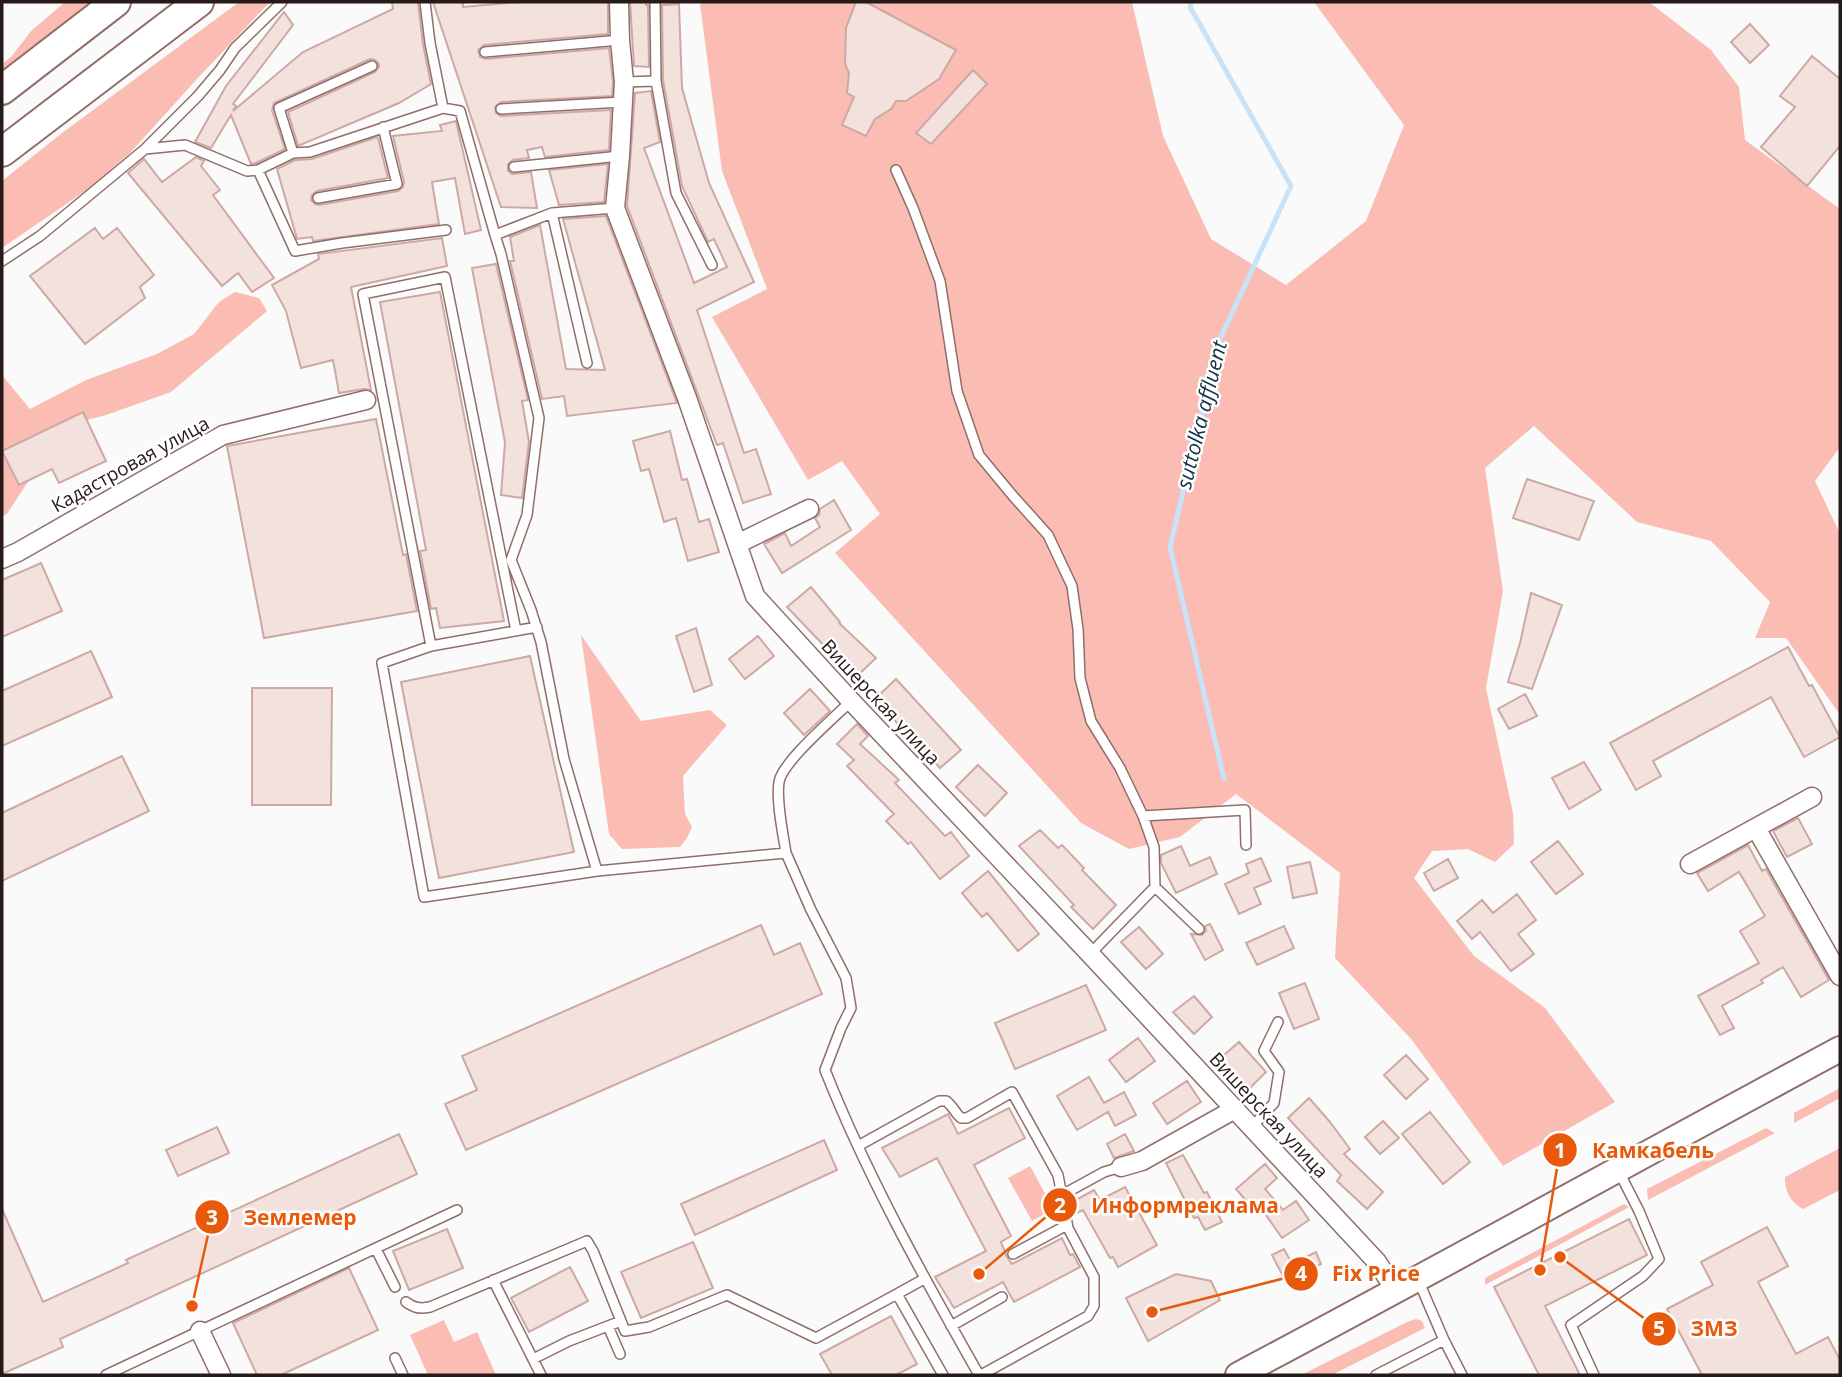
<svg xmlns="http://www.w3.org/2000/svg" width="1842" height="1377" viewBox="0 0 1842 1377" font-family="'Open Sans',sans-serif">
	<style>
		.green { fill: #fabcb3 }
		.lines { fill: none; stroke-linecap: round; stroke-linejoin: round }
		.stream { stroke: #c8e3f7; stroke-width: 5 }
		.building { fill: #f3e1de; stroke: #cea9a3; stroke-width: 2 }
		.lane-casing { stroke: #906e69; stroke-width: 12 }
		.street-casing { stroke: #906e69; stroke-width: 21 }
		.secondary-casing { stroke: #906e69; stroke-width: 28 }
		.primary-casing { stroke: #906e69; stroke-width: 32 }
		.lane { stroke: #fff; stroke-width: 9 }
		.street { stroke: #fff; stroke-width: 18 }
		.secondary { stroke: #fff; stroke-width: 24 }
		.primary { stroke: #fff; stroke-width: 28 }
		.labels { text-anchor: middle; stroke-width: 5; stroke-linejoin: round; paint-order: stroke }
		.street-label { font-size: 19px; fill: #271a18; stroke: #fff }
		.water-label { font-size: 21px; font-style: italic; fill: #123246; stroke: #fff }
		.leader { fill: none; stroke: #e8590c; stroke-width: 2.5 }
		.callout-dot { fill: #e8590c; stroke: #fff; stroke-width: 2.5 }
		.mark-label { font-size: 21px; text-anchor: middle; font-weight: bold; fill: #fff }
		.callout-label { font-size: 21px; text-anchor: middle; font-weight: bold; fill: #e8590c; stroke: #fff; stroke-width: 5; stroke-linejoin: round; paint-order: stroke }
	</style>
	<rect width="100%" height="100%" fill="#fafafa"/>
	<path class="green" d="M 65,2 L 93,2 L 2,71 L 2,64 L 11,57 L 31,31 Z
		M 239,2 L 270,2 L 196,80 L 131,152 L 91,187 L 2,248 L 2,181 L 62,133 Z
		M 706,2 L 1132,2 L 1163,136 L 1211,239 L 1286,285 L 1366,221 L 1404,125 L 1314,2 L 1649,2 L 1711,50 L 1739,87 L 1745,140 L 1840,209 L 1840,447 L 1815,481 L 1840,534 L 1840,715 L 1786,638 L 1755,638 L 1770,602 L 1711,541 L 1637,522 L 1534,426 L 1485,468 L 1503,591 L 1486,688 L 1513,813 L 1514,844 L 1495,862 L 1468,849 L 1432,851 L 1414,878 L 1474,956 L 1545,1008 L 1615,1102 L 1503,1166 L 1412,1040 L 1335,958 L 1340,873 L 1236,794 L 1180,837 L 1129,849 L 1081,823 L 835,553 L 880,514 L 842,461 L 808,480 L 712,317 L 767,289 L 722,171 L 700,4 Z
		M 235,292 L 259,298 L 267,311 L 171,392 L 106,415 L 49,430 L 44,457 L 7,514 L 2,516 L 2,375 L 30,409 L 86,380 L 157,354 L 194,334 L 219,302 Z
		M 581,635 L 641,721 L 710,710 L 727,725 L 683,776 L 685,814 L 692,827 L 687,838 L 680,847 L 622,849 L 609,834 Z
		M 1840,1088 L 1840,1098 L 1794,1123 L 1794,1113 Z
		M 1766,1128 L 1775,1133 L 1648,1200 L 1647,1189 Z
		M 1840,1148 L 1840,1190 L 1803,1209 C 1791,1203 1784,1190 1785,1177 Z
		M 1030,1166 L 1046,1195 L 1048,1212 L 1032,1221 L 1008,1178 Z
		M 1624,1204 L 1629,1207 L 1485,1285 L 1485,1278 Z
		M 1416,1319 L 1422,1321 L 1425,1328 L 1332,1375 L 1301,1375 L 1407,1322 Z
		M 444,1320 L 454,1342 L 477,1332 L 496,1375 L 428,1375 L 410,1335 Z"/>
	<g class="lines">
		<path class="stream" d="M 1191,2 L 1190,7 L 1291,186 L 1220,339 L 1170,547 L 1224,779"/>
	</g>
	<path class="building" d="M 392,2 L 418,2 L 423,44 L 431,84 L 399,103 L 298,146 L 288,112 L 375,72 L 379,67 L 379,64 L 375,60 L 370,59 L 274,103 L 272,110 L 285,149 L 256,163 L 251,164 L 231,115 L 211,148 L 195,142 L 226,86 L 284,12 L 293,25 L 233,104 L 236,106 L 233,111 L 303,52 L 393,9 Z
		M 433,2 L 463,2 L 463,7 L 518,2 L 608,2 L 608,34 L 484,45 L 478,50 L 480,57 L 486,59 L 609,48 L 613,82 L 612,96 L 501,102 L 495,107 L 496,113 L 501,116 L 611,110 L 609,150 L 545,157 L 542,147 L 527,150 L 529,158 L 513,160 L 508,164 L 508,171 L 512,174 L 531,172 L 537,208 L 501,207 Z
		M 630,2 L 646,2 L 646,5 L 648,5 L 649,67 L 634,66 Z
		M 856,2 L 866,2 L 956,50 L 939,79 L 906,101 L 896,101 L 891,109 L 875,119 L 866,136 L 842,125 L 854,97 L 847,93 L 849,73 L 845,64 L 846,28 Z
		M 679,4 L 682,88 L 709,183 L 754,282 L 697,310 L 744,453 L 756,449 L 771,494 L 743,503 L 723,443 L 717,445 L 627,206 L 635,93 L 651,91 L 660,142 L 644,148 L 694,283 L 727,267 L 714,239 L 708,242 L 682,186 L 663,80 L 662,5 Z
		M 1750,24 L 1769,45 L 1750,63 L 1731,42 Z
		M 1812,56 L 1840,79 L 1840,146 L 1807,186 L 1761,147 L 1795,107 L 1780,96 Z
		M 973,70 L 987,84 L 931,144 L 916,133 Z
		M 456,121 L 481,230 L 465,234 L 455,178 L 432,182 L 439,224 L 313,241 L 312,237 L 297,239 L 277,169 L 295,160 L 312,159 L 377,137 L 378,138 L 388,178 L 317,191 L 312,195 L 311,200 L 315,204 L 319,205 L 398,191 L 403,187 L 404,182 L 393,136 L 442,131 L 440,125 Z
		M 196,157 L 204,161 L 201,166 L 220,190 L 213,195 L 274,278 L 252,292 L 238,273 L 222,286 L 128,173 L 144,159 L 162,182 Z
		M 608,164 L 604,202 L 559,205 L 549,170 Z
		M 606,216 L 677,403 L 567,416 L 564,396 L 542,399 L 510,261 L 514,261 L 510,237 L 540,225 L 566,369 L 605,370 L 563,219 Z
		M 95,228 L 103,239 L 117,228 L 154,275 L 140,287 L 145,298 L 85,344 L 30,276 Z
		M 442,238 L 447,266 L 351,287 L 371,390 L 364,389 L 339,393 L 333,360 L 301,368 L 286,311 L 272,285 L 319,259 L 318,254 Z
		M 496,264 L 528,400 L 522,401 L 529,442 L 522,498 L 501,495 L 505,442 L 472,268 Z
		M 440,292 L 504,621 L 440,628 L 436,608 L 431,609 L 420,551 L 426,550 L 380,302 Z
		M 83,412 L 106,461 L 59,483 L 52,469 L 19,485 L 2,451 Z
		M 376,419 L 403,555 L 406,554 L 417,611 L 264,638 L 227,446 Z
		M 670,431 L 682,480 L 687,479 L 699,522 L 709,519 L 719,552 L 688,561 L 676,518 L 664,522 L 649,469 L 641,471 L 633,441 Z
		M 1527,479 L 1594,501 L 1579,540 L 1513,518 Z
		M 834,500 L 851,530 L 782,573 L 764,544 L 785,533 L 791,546 L 820,527 L 815,518 L 819,515 L 820,509 Z
		M 41,563 L 62,611 L 2,637 L 2,580 Z
		M 811,587 L 840,622 L 839,623 L 876,658 L 855,678 L 787,607 Z
		M 1531,593 L 1562,605 L 1532,689 L 1508,682 L 1520,643 Z
		M 696,628 L 712,685 L 694,692 L 676,636 Z
		M 758,636 L 774,656 L 745,679 L 729,659 Z
		M 1788,647 L 1809,686 L 1812,685 L 1840,737 L 1804,757 L 1771,697 L 1653,761 L 1661,776 L 1636,790 L 1610,743 Z
		M 91,651 L 112,697 L 2,746 L 2,691 Z
		M 530,656 L 574,852 L 439,878 L 401,682 Z
		M 896,679 L 961,750 L 940,768 L 900,723 L 898,724 L 875,699 Z
		M 252,688 L 332,688 L 331,805 L 252,805 Z
		M 810,689 L 830,711 L 804,735 L 784,713 Z
		M 1525,694 L 1537,716 L 1509,729 L 1498,709 Z
		M 857,724 L 868,736 L 860,744 L 899,780 L 895,783 L 945,836 L 951,832 L 969,856 L 940,879 L 911,842 L 908,844 L 886,821 L 894,814 L 847,766 L 854,760 L 837,744 Z
		M 122,756 L 149,811 L 2,881 L 2,813 Z
		M 1584,762 L 1601,790 L 1569,809 L 1552,778 Z
		M 978,765 L 1007,793 L 985,816 L 956,787 Z
		M 1798,818 L 1812,844 L 1787,857 L 1773,831 Z
		M 1040,830 L 1058,848 L 1062,845 L 1084,868 L 1082,870 L 1116,905 L 1093,929 L 1071,907 L 1074,905 L 1019,846 Z
		M 1558,841 L 1583,874 L 1556,894 L 1531,862 Z
		M 1748,845 L 1762,871 L 1766,869 L 1829,980 L 1801,997 L 1783,967 L 1761,980 L 1763,983 L 1722,1006 L 1734,1028 L 1720,1035 L 1698,996 L 1759,963 L 1740,931 L 1765,916 L 1739,872 L 1708,891 L 1697,873 Z
		M 1181,846 L 1190,866 L 1210,857 L 1217,874 L 1176,893 L 1161,863 L 1161,855 Z
		M 1261,858 L 1271,881 L 1254,888 L 1261,904 L 1239,914 L 1225,884 L 1249,873 L 1246,864 Z
		M 1448,859 L 1458,878 L 1434,891 L 1424,873 Z
		M 1310,862 L 1317,893 L 1293,898 L 1287,867 Z
		M 988,871 L 1039,934 L 1018,951 L 987,913 L 982,917 L 962,893 Z
		M 1517,894 L 1536,920 L 1518,934 L 1534,954 L 1511,971 L 1480,932 L 1472,939 L 1457,921 L 1482,900 L 1493,913 Z
		M 1210,924 L 1223,950 L 1205,960 L 1191,934 L 1202,935 L 1206,931 L 1205,926 Z
		M 761,925 L 774,955 L 800,943 L 822,994 L 466,1150 L 445,1104 L 477,1090 L 462,1056 Z
		M 1284,926 L 1294,948 L 1257,965 L 1246,943 Z
		M 1139,927 L 1163,954 L 1146,969 L 1121,942 Z
		M 1305,983 L 1319,1019 L 1294,1029 L 1279,993 Z
		M 1086,985 L 1106,1030 L 1015,1069 L 995,1023 Z
		M 1194,996 L 1212,1017 L 1194,1034 L 1173,1012 Z
		M 1138,1038 L 1155,1061 L 1126,1082 L 1109,1060 Z
		M 1239,1042 L 1266,1072 L 1245,1093 L 1217,1061 Z
		M 1406,1055 L 1428,1079 L 1406,1099 L 1384,1075 Z
		M 1089,1077 L 1104,1103 L 1124,1092 L 1136,1115 L 1115,1126 L 1108,1112 L 1077,1130 L 1057,1096 Z
		M 1187,1081 L 1201,1102 L 1167,1124 L 1153,1103 Z
		M 1309,1098 L 1330,1122 L 1350,1149 L 1344,1154 L 1383,1192 L 1367,1209 L 1337,1181 L 1341,1175 L 1288,1118 Z
		M 1009,1108 L 1025,1138 L 974,1165 L 1011,1236 L 1001,1242 L 1007,1257 L 1012,1264 L 1062,1238 L 1070,1255 L 1073,1254 L 1080,1267 L 1014,1302 L 1003,1282 L 954,1308 L 935,1277 L 986,1251 L 937,1158 L 900,1177 L 882,1148 L 948,1114 L 958,1134 Z
		M 1430,1112 L 1470,1162 L 1443,1184 L 1402,1134 Z
		M 1383,1121 L 1399,1138 L 1380,1154 L 1365,1137 Z
		M 217,1127 L 229,1153 L 178,1176 L 166,1150 Z
		M 399,1134 L 417,1174 L 60,1339 L 63,1347 L 2,1374 L 2,1209 L 43,1302 L 128,1263 L 126,1260 Z
		M 1125,1134 L 1134,1151 L 1114,1158 L 1107,1144 Z
		M 824,1140 L 837,1170 L 695,1235 L 681,1204 Z
		M 1183,1155 L 1204,1193 L 1207,1192 L 1222,1222 L 1205,1230 L 1198,1217 L 1194,1218 L 1166,1163 Z
		M 1265,1164 L 1277,1178 L 1265,1189 L 1283,1210 L 1296,1201 L 1309,1220 L 1282,1238 L 1261,1208 L 1256,1212 L 1236,1189 Z
		M 1125,1187 L 1157,1245 L 1118,1267 L 1113,1257 L 1110,1258 L 1083,1210 L 1075,1214 L 1070,1203 L 1094,1190 L 1100,1200 Z
		M 1629,1219 L 1647,1255 L 1545,1306 L 1580,1375 L 1539,1375 L 1494,1287 Z
		M 1767,1227 L 1788,1266 L 1758,1282 L 1796,1354 L 1828,1337 L 1840,1360 L 1840,1375 L 1702,1375 L 1667,1309 L 1713,1285 L 1701,1262 Z
		M 447,1229 L 463,1268 L 409,1290 L 393,1251 Z
		M 693,1242 L 713,1288 L 641,1318 L 621,1272 Z
		M 1284,1249 L 1292,1264 L 1316,1252 L 1321,1264 L 1286,1282 L 1272,1255 Z
		M 570,1267 L 588,1301 L 529,1332 L 511,1298 Z
		M 349,1268 L 378,1330 L 281,1375 L 257,1375 L 233,1323 Z
		M 1176,1274 L 1211,1281 L 1220,1300 L 1148,1341 L 1126,1298 Z
		M 891,1316 L 917,1364 L 896,1375 L 832,1375 L 820,1354 Z"/>
	<g class="lines">
		<g class="lane-casing">
			<path id="lane" d="M 425,2 L 430,43 L 443,108
				M 485,52 L 620,40
				M 656,81 L 676,193 L 712,265
				M 624,82 L 656,81 L 655,2
				M 501,109 L 622,102
				M 145,149 L 185,145 L 247,171 L 258,170 L 293,153 L 310,152 L 443,108 L 460,111 L 495,235
				M 293,153 L 279,108 L 372,66
				M 514,167 L 620,156
				M 258,170 L 295,251 L 342,243 L 446,230
				M 896,170 L 913,208 L 940,281 L 957,391 L 979,455 L 1013,496 L 1048,535 L 1072,586 L 1078,629 L 1080,678 L 1091,721 L 1120,768 L 1143,816 L 1154,847 L 1155,887
				M 318,198 L 397,184 L 383,127
				M 615,208 L 552,213 L 495,235 L 501,254 L 539,418 L 527,515 L 511,560 L 531,610 L 541,642 L 564,759 L 597,871 L 786,853 L 811,910 L 846,978 L 851,1008 L 841,1028 L 825,1070 C 867,1176 923,1276 979,1375
				M 552,213 L 587,363
				M 2,261 L 40,236 L 145,149 L 198,96 L 220,70 L 235,48 L 282,2
				M 516,631 L 445,277 L 363,294 L 431,646 L 537,627
				M 431,646 L 382,663 L 424,897 L 597,871
				M 1143,816 L 1245,810 L 1246,845
				M 786,853 C 783,834 776,801 779,782 C 782,762 835,717 851,701
				M 1090,954 L 1155,887 L 1199,929
				M 1252,1127 L 1274,1103 L 1279,1072 L 1264,1051 L 1278,1022
				M 858,1146 L 939,1101 L 946,1101 C 953,1106 955,1113 961,1118 L 967,1118 L 1012,1092 L 1058,1175 L 1068,1228 L 1094,1277 L 1094,1306 L 1088,1316 L 981,1375
				M 1062,1195 L 1104,1172 L 1121,1167
				M 376,1249 L 395,1287
				M 1013,1254 L 1067,1225
				M 924,1279 L 897,1294 L 943,1375
				M 493,1280 L 541,1375
				M 1419,1282 L 1444,1340 L 1462,1375
				M 406,1302 C 414,1308 420,1309 430,1307 L 587,1241 L 593,1251 L 625,1331 L 649,1327 L 727,1295 L 816,1338 L 897,1294
				M 608,1326 L 620,1354
				M 951,1326 L 1002,1297
				M 395,1358 L 403,1375
				M 533,1359 L 569,1341 L 621,1321
				M 106,1375 L 457,1210
				M 1376,1375 L 1444,1340
				M 1594,1375 L 1571,1325 L 1643,1276 L 1659,1259 L 1639,1211 L 1618,1170"/>
		</g>
		<g class="street-casing">
			<path id="street" d="M 619,2 L 620,40 L 624,82 L 620,156 L 615,208 L 687,398 L 755,596 L 851,701 L 1090,954 L 1377,1262 L 1396,1291
				M 737,544 L 809,509
				M 2,559 L 18,552 L 223,435 L 366,400
				M 1756,828 L 1840,976
				M 1690,864 L 1812,797
				M 1121,1167 L 1142,1161 L 1235,1109
				M 200,1331 L 221,1375"/>
		</g>
		<g class="secondary-casing">
			<path id="secondary" d="M 1238,1375 C 1440,1268 1639,1157 1840,1049"/>
		</g>
		<g class="primary-casing">
			<path id="primary" d="M 2,90 L 116,2
				M 2,152 L 199,2"/>
		</g>
		<use href="#lane" class="lane"/>
		<use href="#street" class="street"/>
		<use href="#secondary" class="secondary"/>
		<use href="#primary" class="primary"/>
	</g>
	<g class="labels">
		<g class="street-label">
			<text transform="translate(130 464) rotate(-29)" y="7">Кадастровая улица</text>
			<text transform="translate(881 702) rotate(47)" y="7">Вишерская улица</text>
			<text transform="translate(1269 1115) rotate(47)" y="7">Вишерская улица</text>
		</g>
		<g class="water-label">
			<text transform="translate(1202 415) rotate(-76)" y="7">suttolka affluent</text>
		</g>
	</g>
	<path class="leader" d="M1540 1270L1560 1150M979 1274L1060 1205M192 1306L212 1217M1152 1312L1301 1274M1560 1257L1659 1329"/>
	<g class="callout-dot">
		<circle cx="1540" cy="1270" r="7"/>
		<circle cx="979" cy="1274" r="7"/>
		<circle cx="192" cy="1306" r="7"/>
		<circle cx="1152" cy="1312" r="7"/>
		<circle cx="1560" cy="1257" r="7"/>
		<circle cx="1560" cy="1150" r="18"/>
		<circle cx="1060" cy="1205" r="18"/>
		<circle cx="212" cy="1217" r="18"/>
		<circle cx="1301" cy="1274" r="18"/>
		<circle cx="1659" cy="1329" r="18"/>
	</g>
	<g class="mark-label">
		<text x="1560" y="1158">1</text>
		<text x="1060" y="1213">2</text>
		<text x="212" y="1225">3</text>
		<text x="1301" y="1281">4</text>
		<text x="1659" y="1336">5</text>
	</g>
	<g class="callout-label">
		<text x="1653" y="1158">Камкабель</text>
		<text x="1185" y="1213">Информреклама</text>
		<text x="300" y="1225">Землемер</text>
		<text x="1376" y="1281">Fix Price</text>
		<text x="1714" y="1336">ЗМЗ</text>
	</g>
	<rect width="1842" height="1377" fill="none" stroke="#271a18" stroke-width="7"/>
</svg>
